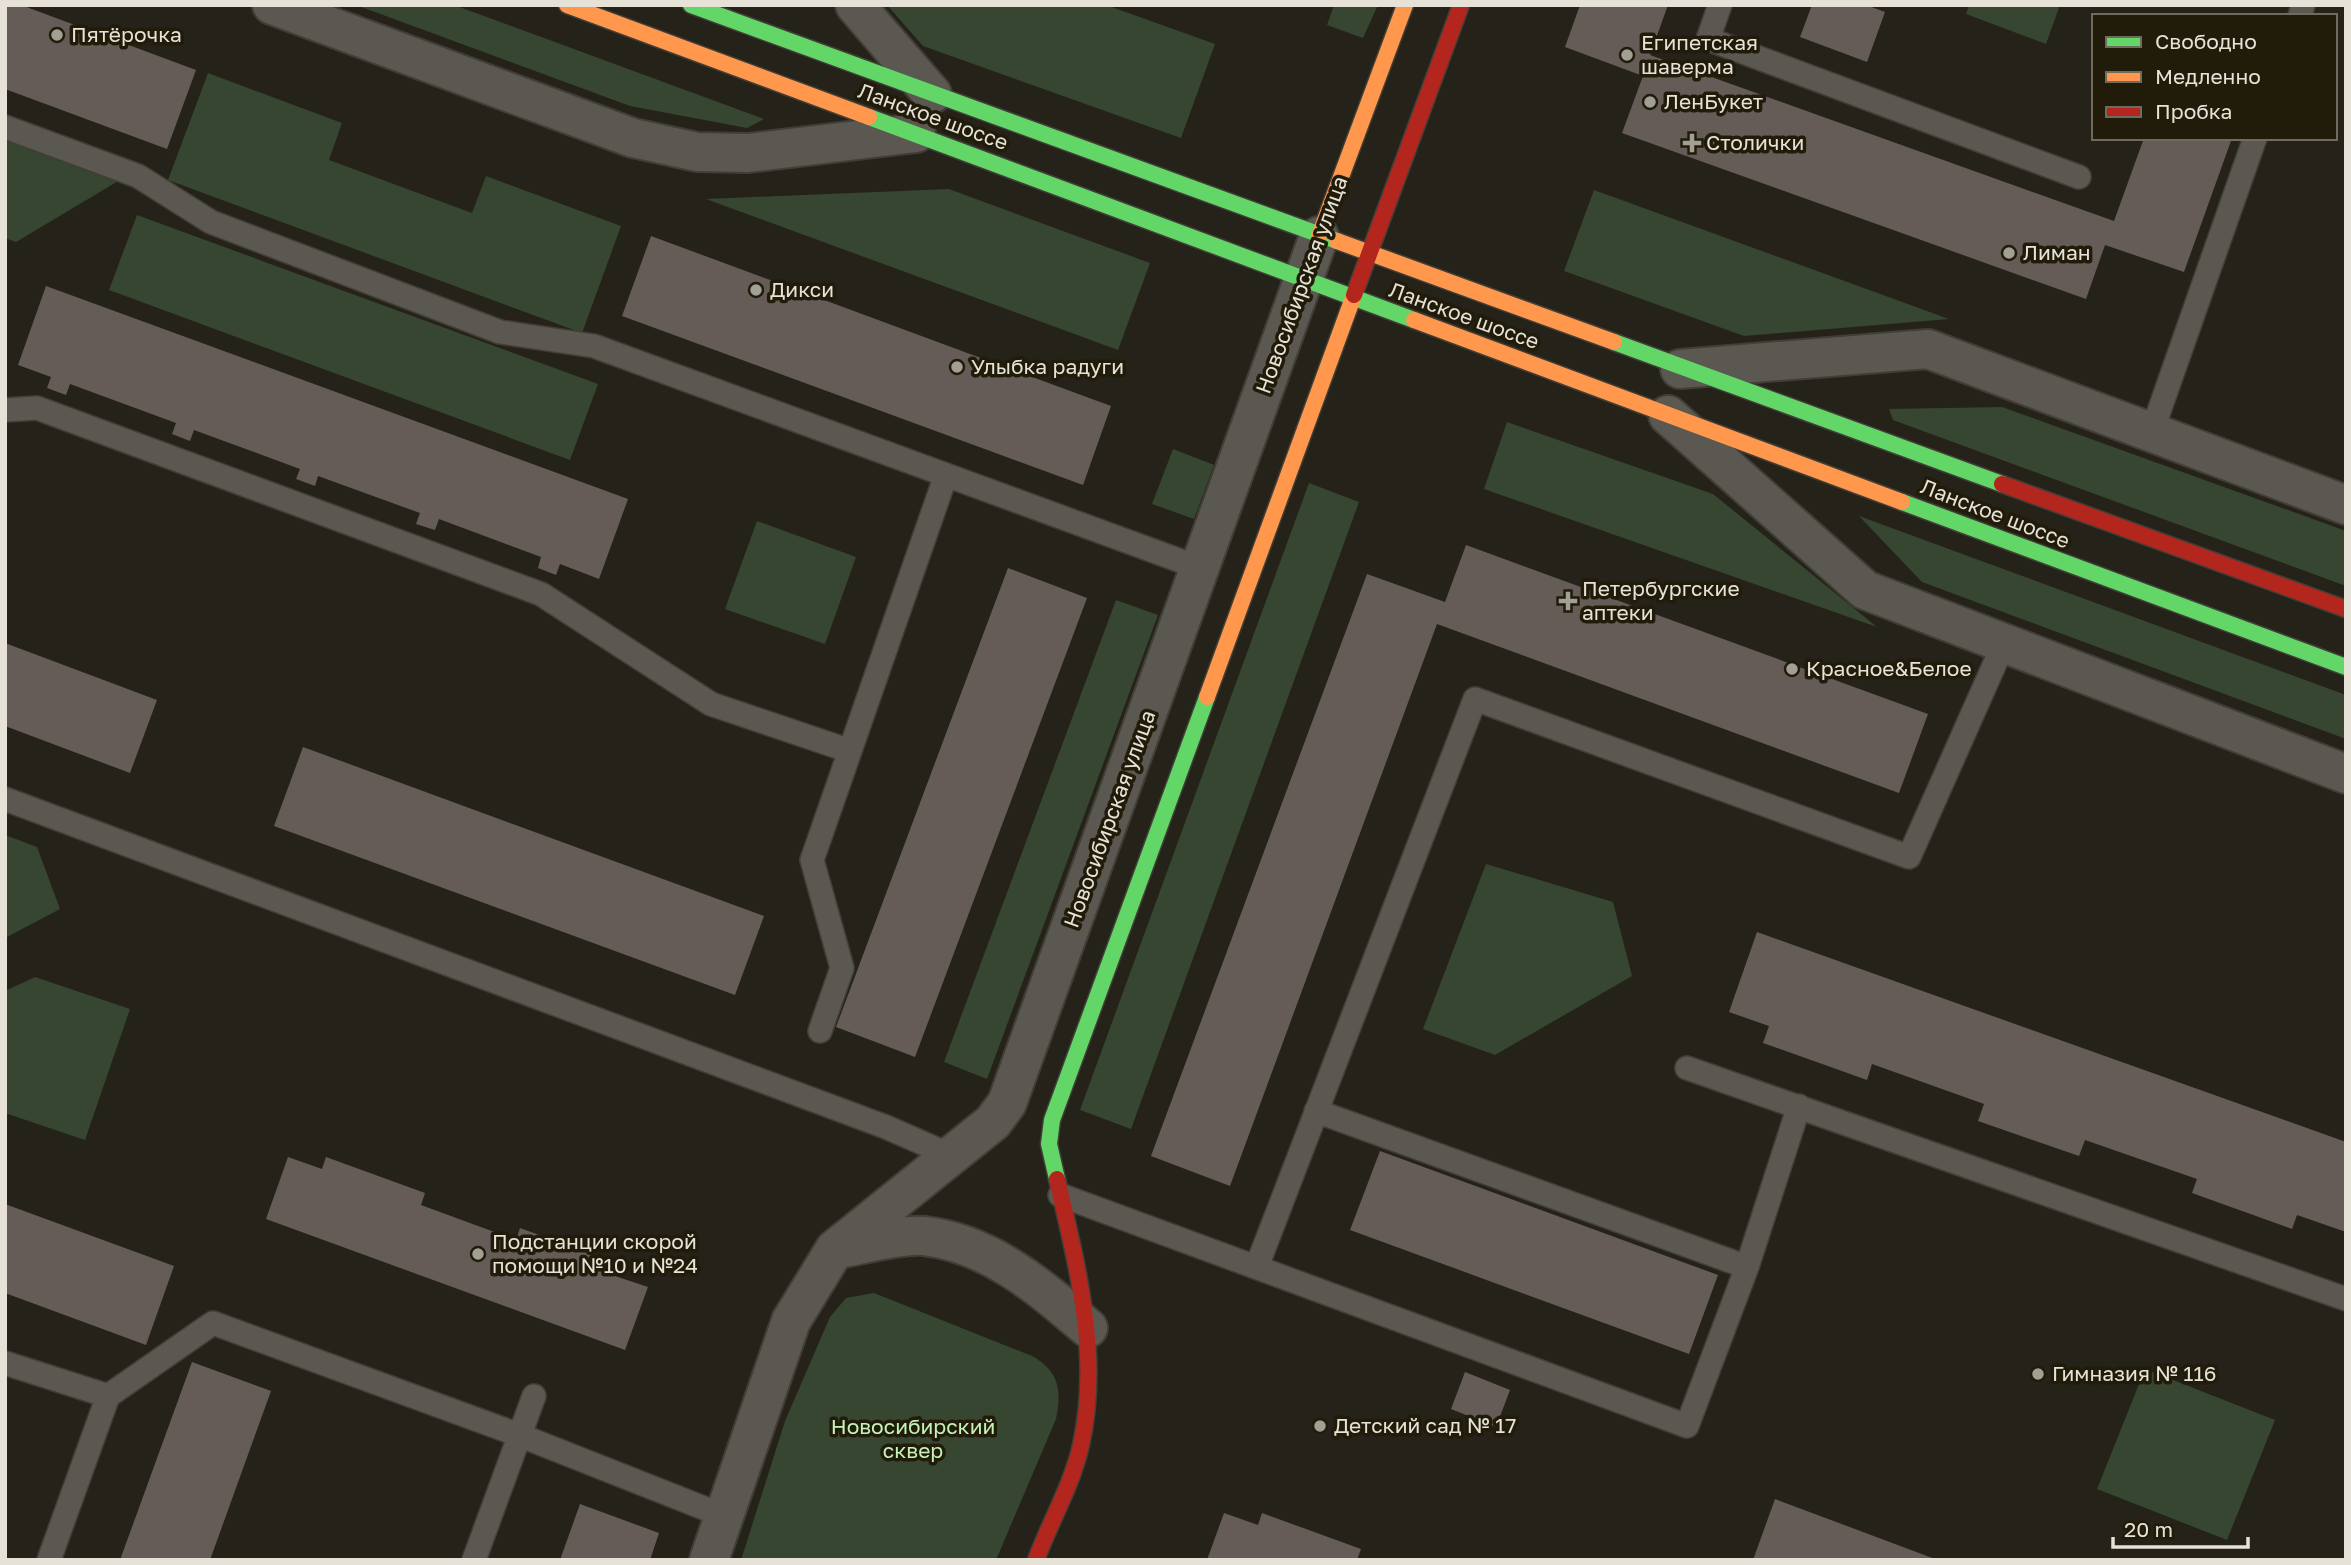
<svg xmlns="http://www.w3.org/2000/svg" width="2351" height="1565" viewBox="0 0 2351 1565" font-family="'Golos Text',sans-serif">
	<style>
		.green { fill: #374631 }
		.building { fill: #665c57 }
		.lines { fill: none; stroke-linecap: round; stroke-linejoin: round }
		.lane-casing { stroke: #413e37; stroke-width: 26 }
		.street-casing { stroke: #413e37; stroke-width: 42 }
		.fast-casing { stroke: #413e37; stroke-width: 19 }
		.slow-casing { stroke: #413e37; stroke-width: 19 }
		.jam-casing { stroke: #413e37; stroke-width: 19 }
		.lane { stroke: #5b5851; stroke-width: 23 }
		.street { stroke: #5b5851; stroke-width: 38 }
		.fast { stroke: #63d668; stroke-width: 16 }
		.slow { stroke: #ff974d; stroke-width: 16 }
		.jam { stroke: #b3261e; stroke-width: 16 }
		.poi-dot { fill: #a29f94; stroke: #211c0a; stroke-width: 2.5 }
		.labels { text-anchor: middle; stroke-width: 7; stroke-linejoin: round; paint-order: stroke }
		.poi-label { font-size: 21px; fill: #e6e2d7; stroke: #211c0a; text-anchor: start }
		.street-label { font-size: 21px; fill: #e6e2d7; stroke: #211c0a }
		.park-label { font-size: 21px; fill: #c4f2b8; stroke: #211c0a }
	</style>
	<rect width="100%" height="100%" fill="#252219"/>
	<path class="green" d="M 356,5 L 454,5 L 764,119 L 747,128 L 630,106 Z
		M 887,5 L 1106,5 L 1215,44 L 1181,138 L 923,46 Z
		M 1334,5 L 1378,5 L 1363,38 L 1327,25 Z
		M 1969,5 L 2060,5 L 2046,44 L 1966,14 Z
		M 208,73 L 342,123 L 329,160 L 472,213 L 486,176 L 621,226 L 582,333 L 168,180 Z
		M 5,139 L 120,180 L 16,242 L 5,238 Z
		M 949,189 L 1150,263 L 1118,350 L 706,199 Z
		M 1594,190 L 1949,319 L 1744,336 L 1564,271 Z
		M 137,215 L 598,384 L 570,460 L 109,290 Z
		M 2002,407 L 2346,531 L 2346,586 L 1893,420 L 1889,409 Z
		M 1507,422 L 1713,494 L 1877,627 L 1484,489 Z
		M 1173,449 L 1214,465 L 1194,519 L 1152,504 Z
		M 1309,483 L 1359,502 L 1131,1129 L 1080,1110 Z
		M 1859,516 L 2346,695 L 2346,739 L 1922,582 Z
		M 757,521 L 856,557 L 825,644 L 725,609 Z
		M 1116,600 L 1158,615 L 987,1079 L 944,1062 Z
		M 5,835 L 37,847 L 60,909 L 5,938 Z
		M 1486,864 L 1613,902 L 1632,976 L 1495,1055 L 1423,1029 Z
		M 35,977 L 130,1009 L 85,1140 L 5,1113 L 5,991 Z
		M 874,1293 L 1032,1356 C 1059,1371 1062,1390 1056,1419 L 996,1560 L 741,1560 L 785,1421 L 830,1317 L 846,1298 Z
		M 2145,1369 L 2275,1420 L 2227,1540 L 2097,1489 Z"/>
	<path class="building" d="M 5,5 L 21,5 L 196,70 L 167,149 L 5,89 Z
		M 1580,5 L 1668,5 L 1650,55 L 2114,221 L 2144,138 L 2232,138 L 2184,272 L 2105,245 L 2086,299 L 1622,133 L 1643,76 L 1565,47 Z
		M 1812,5 L 1866,5 L 1885,12 L 1867,62 L 1800,37 Z
		M 651,236 L 1111,406 L 1083,485 L 622,316 Z
		M 46,286 L 628,499 L 599,579 L 560,564 L 556,575 L 538,568 L 541,557 L 439,519 L 435,530 L 416,524 L 420,513 L 318,476 L 315,486 L 296,479 L 300,469 L 194,430 L 190,441 L 172,434 L 176,423 L 70,384 L 66,395 L 47,388 L 51,377 L 18,365 Z
		M 1466,545 L 1928,714 L 1899,793 L 1437,624 L 1230,1186 L 1151,1156 L 1367,574 L 1445,602 Z
		M 1008,568 L 1087,598 L 915,1057 L 836,1027 Z
		M 5,643 L 157,700 L 130,773 L 5,726 Z
		M 303,747 L 764,916 L 735,995 L 274,826 Z
		M 1757,932 L 2346,1142 L 2346,1232 L 2297,1215 L 2292,1229 L 2192,1193 L 2197,1179 L 2085,1140 L 2079,1156 L 1978,1121 L 1984,1104 L 1872,1064 L 1867,1080 L 1763,1043 L 1769,1026 L 1729,1012 Z
		M 1380,1151 L 1718,1275 L 1689,1354 L 1350,1230 Z
		M 288,1157 L 322,1169 L 326,1157 L 425,1193 L 421,1205 L 516,1240 L 520,1228 L 619,1264 L 615,1276 L 648,1287 L 625,1350 L 266,1219 Z
		M 5,1204 L 174,1266 L 146,1345 L 5,1293 Z
		M 192,1362 L 271,1391 L 210,1560 L 120,1560 Z
		M 1465,1372 L 1510,1390 L 1496,1427 L 1451,1409 Z
		M 1775,1499 L 1935,1559 L 1935,1560 L 1753,1560 Z
		M 580,1504 L 659,1533 L 650,1560 L 560,1560 Z
		M 1224,1513 L 1258,1525 L 1262,1513 L 1361,1549 L 1357,1560 L 1207,1560 Z"/>
	<g class="lines">
		<g class="lane-casing">
			<path id="lane" d="M 1720,5 L 1708,39 L 2079,177
				M 2300,16 L 2303,5
				M 5,127 L 138,176 L 211,222 L 500,332 L 594,346 L 1200,568
				M 5,410 L 37,408 L 541,594 L 711,704 L 850,751
				M 2151,434 L 2255,138
				M 5,799 L 886,1127 L 952,1156
				M 820,1031 L 842,968 L 812,860 L 946,475
				M 1687,1068 L 2346,1299
				M 1316,1111 L 1747,1267
				M 1060,1195 L 1687,1426 L 1747,1267 L 1799,1106
				M 1257,1266 L 1475,699 L 1909,857 L 2004,643
				M 5,1363 L 108,1396
				M 49,1560 L 108,1396 L 213,1323 L 519,1435 L 724,1516
				M 474,1560 L 534,1396"/>
		</g>
		<g class="street-casing">
			<path id="street" d="M 272,5 L 633,138 L 697,152 L 748,153 L 916,133
				M 855,5 L 932,94
				M 1680,369 L 1928,349 L 2346,505
				M 1668,415 L 1865,590 L 2346,774
				M 838,1249 C 862,1245 900,1234 924,1236 C 989,1243 1040,1287 1088,1328
				M 709,1560 L 791,1321 L 835,1249 L 993,1122 L 1007,1103 L 1319,236"/>
		</g>
		<g class="fast-casing">
			<path id="fast" d="M 691,5 L 1337,241
				M 869,117 L 1414,320
				M 1614,342 L 2002,484
				M 1902,502 L 2346,667
				M 1057,1179 L 1049,1144 L 1052,1120 L 1207,697"/>
		</g>
		<g class="slow-casing">
			<path id="slow" d="M 567,5 L 869,117
				M 1319,236 L 1405,5
				M 1337,241 L 1614,342
				M 1414,320 L 1902,502
				M 1207,697 L 1354,295"/>
		</g>
		<g class="jam-casing">
			<path id="jam" d="M 1354,295 L 1461,5
				M 2002,484 L 2346,609
				M 1036,1560 C 1050,1522 1072,1485 1081,1445 C 1101,1355 1077,1266 1057,1179"/>
		</g>
		<use href="#lane" class="lane"/>
		<use href="#street" class="street"/>
		<use href="#fast" class="fast"/>
		<use href="#slow" class="slow"/>
		<use href="#jam" class="jam"/>
	</g>
	<g class="poi-dot">
		<circle cx="57" cy="35" r="7"/>
		<circle cx="1627" cy="55" r="7"/>
		<circle cx="1650" cy="102" r="7"/>
		<path d="M1688.5 132.5h7v7h7v7h-7v7h-7v-7h-7v-7h7z"/>
		<circle cx="2009" cy="253" r="7"/>
		<circle cx="756" cy="290" r="7"/>
		<circle cx="957" cy="367" r="7"/>
		<path d="M1564.5 590.5h7v7h7v7h-7v7h-7v-7h-7v-7h7z"/>
		<circle cx="1792" cy="669" r="7"/>
		<circle cx="478" cy="1254" r="7"/>
		<circle cx="2038" cy="1374" r="7"/>
		<circle cx="1320" cy="1426" r="7"/>
	</g>
	<g class="labels">
		<g class="poi-label">
			<text x="71" y="42">Пятёрочка</text>
			<text x="1641" y="50">Египетская<tspan x="1641" dy="24">шаверма</tspan></text>
			<text x="1664" y="109">ЛенБукет</text>
			<text x="1706" y="150">Столички</text>
			<text x="2023" y="260">Лиман</text>
			<text x="770" y="297">Дикси</text>
			<text x="971" y="374">Улыбка радуги</text>
			<text x="1582" y="596">Петербургские<tspan x="1582" dy="24">аптеки</tspan></text>
			<text x="1806" y="676">Красное&amp;Белое</text>
			<text x="492" y="1249">Подстанции скорой<tspan x="492" dy="24">помощи №10 и №24</tspan></text>
			<text x="2052" y="1381">Гимназия № 116</text>
			<text x="1334" y="1433">Детский сад № 17</text>
		</g>
		<g class="street-label">
			<text transform="translate(933 117) rotate(20)" y="7">Ланское шоссе</text>
			<text transform="translate(1302 285) rotate(-70)" y="7">Новосибирская улица</text>
			<text transform="translate(1464 316) rotate(20)" y="7">Ланское шоссе</text>
			<text transform="translate(1995 514) rotate(21)" y="7">Ланское шоссе</text>
			<text transform="translate(1110 819) rotate(-70)" y="7">Новосибирская улица</text>
		</g>
		<g class="park-label">
			<text x="913" y="1434">Новосибирский<tspan x="913" dy="24">сквер</tspan></text>
		</g>
	</g>
	<rect width="2351" height="1565" fill="none" stroke="#e6e2d7" stroke-width="14"/>
	<rect x="2092" y="14" width="245" height="126" fill="#211c0a" stroke="#706b5c" stroke-width="2"/>
	<rect x="2106" y="37" width="35" height="10" fill="#63d668" stroke="#706b5c" stroke-width="2"/>
	<text x="2155" y="49" font-size="21" fill="#e6e2d7">Свободно</text>
	<rect x="2106" y="72" width="35" height="10" fill="#ff974d" stroke="#706b5c" stroke-width="2"/>
	<text x="2155" y="84" font-size="21" fill="#e6e2d7">Медленно</text>
	<rect x="2106" y="107" width="35" height="10" fill="#b3261e" stroke="#706b5c" stroke-width="2"/>
	<text x="2155" y="119" font-size="21" fill="#e6e2d7">Пробка</text>
	<path d="M2113 1537v10h135v-10" fill="none" stroke="#e6e2d7" stroke-width="3.5"/>
	<text x="2124" y="1537" font-size="21" fill="#e6e2d7" stroke="#211c0a" stroke-width="5" paint-order="stroke">20 m</text>
</svg>
